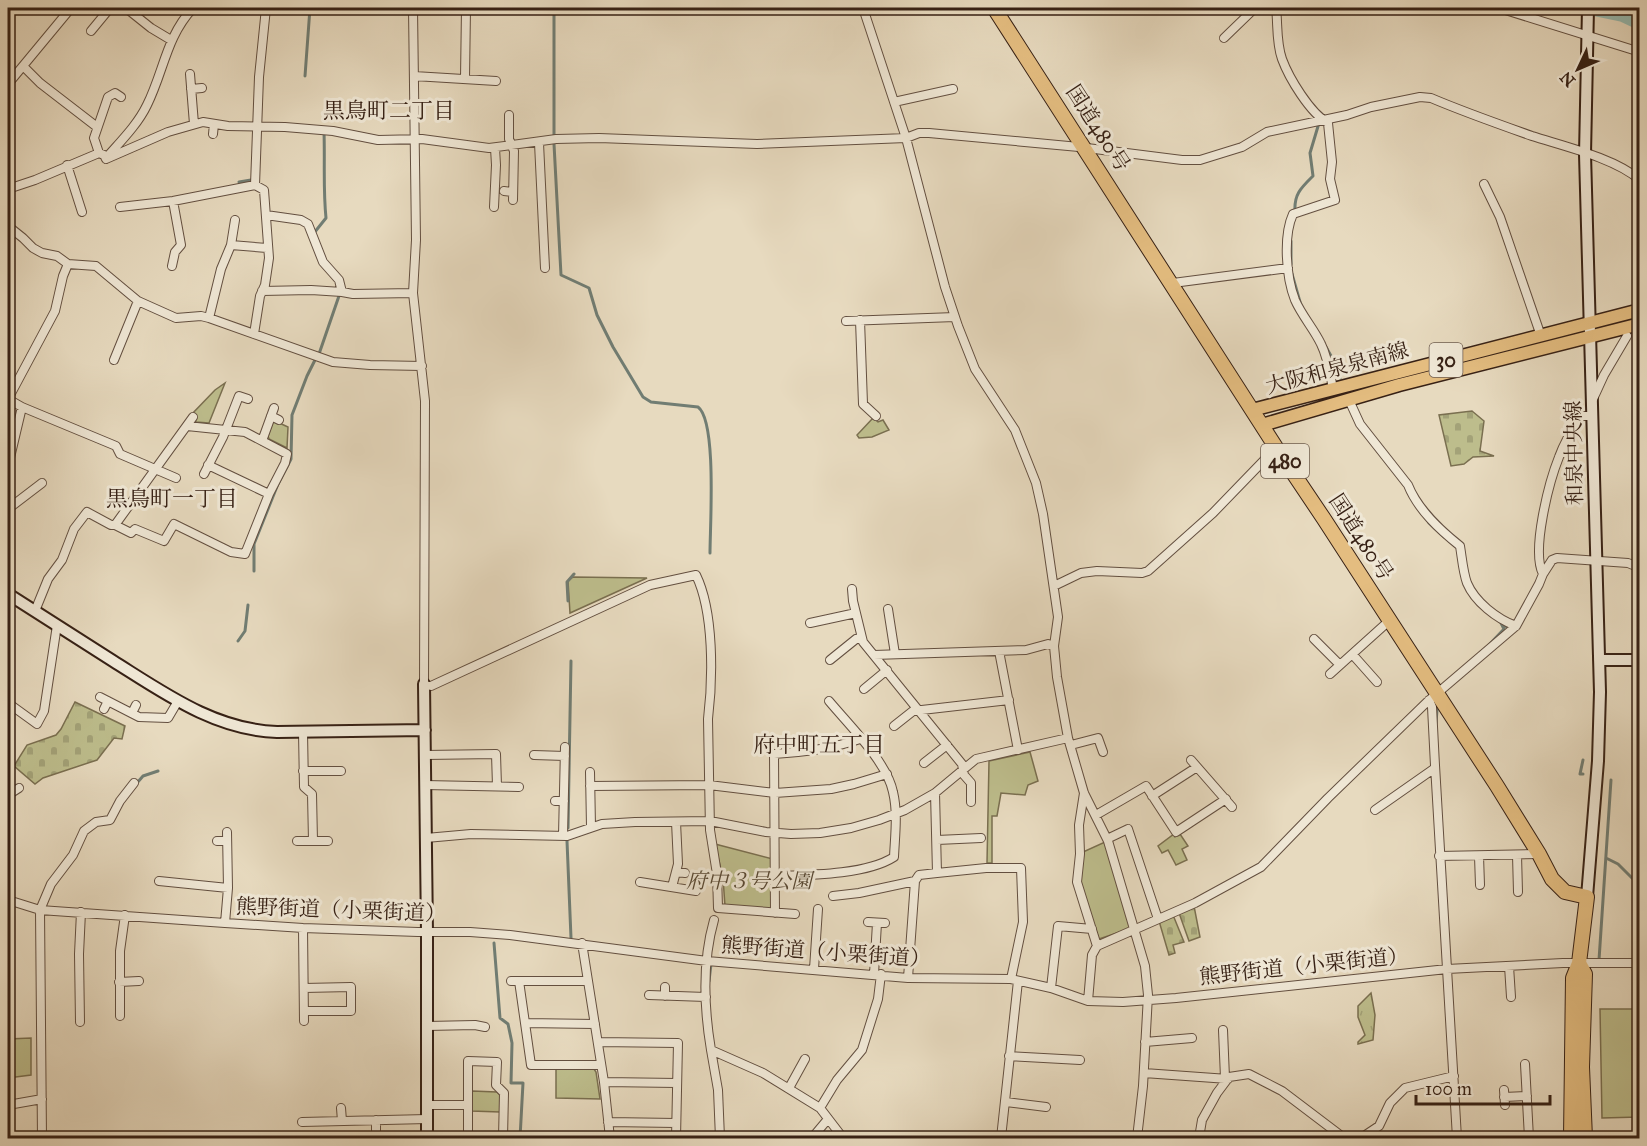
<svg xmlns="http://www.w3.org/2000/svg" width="1647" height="1146" viewBox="0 0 1647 1146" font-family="'IM FELL Great Primer','Noto Serif JP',serif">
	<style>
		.grass { fill: url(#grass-tufts); stroke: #7a6f50; stroke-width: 1.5 }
		.cemetery { fill: url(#cemetery-stones); stroke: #7a6f50; stroke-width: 1.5 }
		.green { fill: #bdbd8c; stroke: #7a6f50; stroke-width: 1.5 }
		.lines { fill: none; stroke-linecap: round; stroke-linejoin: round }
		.stream { stroke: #717d73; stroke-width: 3 }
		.river { stroke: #97bbb1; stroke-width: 16 }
		.street-casing { stroke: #634f40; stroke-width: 10 }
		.secondary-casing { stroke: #372115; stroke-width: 14 }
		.primary-casing { stroke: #372115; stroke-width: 15 }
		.highway-casing { stroke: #372115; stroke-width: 16 }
		.street { stroke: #efe7d5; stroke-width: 8 }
		.secondary { stroke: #efe7d5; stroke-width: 10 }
		.primary { stroke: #e4bd80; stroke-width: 12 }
		.highway { stroke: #e4bd80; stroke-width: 14 }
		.labels { text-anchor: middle; stroke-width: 6; stroke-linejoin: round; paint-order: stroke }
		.shield { fill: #efe7d5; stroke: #6e5c4f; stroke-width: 1.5 }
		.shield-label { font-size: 20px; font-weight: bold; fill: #372115 }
		.street-label { font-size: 21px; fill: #372115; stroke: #efe7d5 }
		.park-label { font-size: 21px; font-style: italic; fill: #584833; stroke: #efe7d5 }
		.neighbourhood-label { font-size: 22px; fill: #372115; stroke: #efe7d5 }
	</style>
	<defs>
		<pattern id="grass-tufts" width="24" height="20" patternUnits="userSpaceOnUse" patternTransform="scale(1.5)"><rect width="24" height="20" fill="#bdbd8c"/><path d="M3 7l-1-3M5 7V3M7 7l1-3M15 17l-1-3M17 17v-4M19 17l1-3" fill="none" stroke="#a3a278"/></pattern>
		<pattern id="cemetery-stones" width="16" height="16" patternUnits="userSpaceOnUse" patternTransform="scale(1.5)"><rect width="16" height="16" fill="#bdbd8c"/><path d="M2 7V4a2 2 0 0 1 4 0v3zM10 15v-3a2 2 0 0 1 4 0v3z" fill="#a3a278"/></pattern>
	</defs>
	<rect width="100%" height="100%" fill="#e7dabf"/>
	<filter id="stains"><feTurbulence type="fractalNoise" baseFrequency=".00333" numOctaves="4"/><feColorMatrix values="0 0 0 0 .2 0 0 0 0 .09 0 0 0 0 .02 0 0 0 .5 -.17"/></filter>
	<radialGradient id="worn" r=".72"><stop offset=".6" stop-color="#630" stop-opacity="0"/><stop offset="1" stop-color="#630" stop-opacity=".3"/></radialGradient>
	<path class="grass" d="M 1371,993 L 1375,1015 L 1373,1040 L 1358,1044 L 1358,1042 L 1365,1035 L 1358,1017 L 1358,1006 Z"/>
	<path class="cemetery" d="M 1472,411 L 1484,421 L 1480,451 L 1494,456 L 1473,457 L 1464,464 L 1451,466 L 1439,415 Z
		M 75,702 L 125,726 L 122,739 L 114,738 L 97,760 L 43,778 L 35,784 L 14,766 L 27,745 L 56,735 L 61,729 Z
		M 1194,906 L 1200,937 L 1189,941 L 1179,913 Z
		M 1173,915 L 1184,942 L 1173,945 L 1175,953 L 1169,955 L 1159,921 Z"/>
	<path class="green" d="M 225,383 L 209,423 L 196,422 L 192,414 L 215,390 Z
		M 873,418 L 878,422 L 883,420 L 889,430 L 872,437 L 859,438 L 857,435 Z
		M 275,421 L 288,427 L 287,448 L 269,439 L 268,436 L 272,423 Z
		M 573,577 L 647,578 L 570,613 L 568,581 Z
		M 1030,752 L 1038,781 L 1028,785 L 1025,795 L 1001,793 L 997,816 L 992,816 L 992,863 L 987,863 L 989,761 Z
		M 1174,834 L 1175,837 L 1180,834 L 1188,846 L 1182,849 L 1187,860 L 1176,865 L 1168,850 L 1162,853 L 1158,846 Z
		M 1105,842 L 1132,928 L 1099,939 L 1080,883 L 1083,852 Z
		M 715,844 L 773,859 L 774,910 L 725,906 L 723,878 Z
		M 1600,1009 L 1639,1009 L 1639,1117 L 1602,1118 Z
		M 31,1038 L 31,1075 L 8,1078 L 8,1039 Z
		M 556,1069 L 594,1069 L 596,1072 L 600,1099 L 556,1098 Z
		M 472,1091 L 497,1092 L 500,1095 L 500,1112 L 471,1111 Z"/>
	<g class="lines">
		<path class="stream" d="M 554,8 L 554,135
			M 305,76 L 310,8
			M 554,144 L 561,275 L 589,288 L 597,315 L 613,347 L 643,397 L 651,402 L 698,407 C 717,421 710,526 710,553
			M 239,182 L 251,180
			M 1295,211 C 1294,194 1301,188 1313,176 L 1310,153 L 1319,123
			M 314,233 L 326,218 C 323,189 325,161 324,132
			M 1291,241 L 1291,264
			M 1292,274 L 1300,302
			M 1326,347 L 1335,363 L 1340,378
			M 319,354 L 340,293
			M 1429,523 L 1444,537
			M 254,571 L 254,544 L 278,484 L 291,459 L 292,415 L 307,376 L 316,358
			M 568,601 L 567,582 L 574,574
			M 1502,625 L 1508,627
			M 238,641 L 245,631 L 248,605
			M 1488,646 L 1504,629 L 1500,621
			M 1436,723 L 1437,710
			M 1583,760 L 1580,774 L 1583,774
			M 137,783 L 143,776 L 158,771
			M 568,828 L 571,661
			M 567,841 L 571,938
			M 1606,858 L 1618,864 L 1640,886
			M 494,943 L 500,1018 L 508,1024 L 512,1043 L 511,1083 L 523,1083 L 520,1138
			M 1599,960 L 1611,780
			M 709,981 L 711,964"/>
		<path class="river" d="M 1594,8 L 1623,14 L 1640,22"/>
		<g class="street-casing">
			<path id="street" d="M 126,8 L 151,28 L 171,40
				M 413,8 L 416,240 L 413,293 L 425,401 L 424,684 L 431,686 L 650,585 L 696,575 C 714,612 713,678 708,719 L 710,830 L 717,874 L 718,908 L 795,914
				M 863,8 L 906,138 L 945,287 L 958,326 L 975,369 L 1015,430 L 1036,483 L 1043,514 L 1058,617 L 1054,646 L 1057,677 L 1068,738 L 1084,793 L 1108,841 L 1145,966 L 1148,995 L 1143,1086 L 1137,1138
				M 1276,8 C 1278,24 1276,42 1282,59 C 1289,78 1310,113 1328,123 L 1332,162 L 1330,179 L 1335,200 L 1293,214 C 1283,236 1286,277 1295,300 C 1302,316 1314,329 1321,344 C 1328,358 1330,374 1333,389
				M 1499,8 L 1640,52
				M 91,31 L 110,8
				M 1224,38 L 1255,8
				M 23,66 L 40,83 L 97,127
				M 190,74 L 194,124
				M 414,76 L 496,81
				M 465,78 L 466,8
				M 8,84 L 71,8
				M 191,89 L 202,88
				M 894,102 L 953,89
				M 509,115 L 509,139 L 514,151 L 513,200
				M 213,134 L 214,124
				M 539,143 L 545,268
				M 99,153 L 94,138 L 108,97 L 115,93 L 121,97
				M 107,157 C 121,141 138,124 147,105 C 164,71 166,37 193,8
				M 106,159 L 168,132 L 203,122 L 228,126 L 285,127 L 333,131 L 378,140 L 422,139 L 489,148 L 556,139 L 599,138 L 757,144 L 906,138 L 919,133 L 929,133 L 1079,147 L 1182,160 L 1200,160 L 1242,147 L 1267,132 L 1347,115 L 1371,107 L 1420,97 L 1431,98 C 1464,112 1498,124 1532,136 C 1563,146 1615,158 1640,180
				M 67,165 L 82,212
				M 1484,184 L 1500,217 L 1541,336
				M 8,189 L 35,180 L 99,153 L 104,155 L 106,159
				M 504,191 L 513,192
				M 120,207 L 173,201 L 255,185 L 259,77 L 266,8
				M 494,207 L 496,165 L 495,148
				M 266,215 L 301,220 L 308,224 L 323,262 L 339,280 L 342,292 L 353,294 L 413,293
				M 235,220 L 231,245 L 267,248
				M 8,226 L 23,238 L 33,248 L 42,253 L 57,256 L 68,264
				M 172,266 L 175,252 L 181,245 L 173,201
				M 1173,283 L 1288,268
				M 262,291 L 311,290 L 342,292
				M 209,318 L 221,269 L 231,245
				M 860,320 L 863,404 L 876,416
				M 846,321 L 955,317
				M 254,334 L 260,296 L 265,285 L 269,258 L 264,190 L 255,185
				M 114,360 L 138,301
				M 8,399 L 55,311 L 63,276 L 68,264 L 96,266 L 138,301 L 176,318 L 201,316 L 209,318 L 333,362 L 370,365 L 422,366
				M 8,399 L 22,407 L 116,446 L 120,454 L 176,478
				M 1593,399 L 1604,375 L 1627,336
				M 1349,400 L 1360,424 L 1408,485 C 1418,510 1440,530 1460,546 C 1462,558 1463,572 1467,583 C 1475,602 1497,619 1516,626
				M 271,416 L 279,420
				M 262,441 L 274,408
				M 208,465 L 269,494
				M 8,466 L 22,407
				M 204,474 L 223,437 L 239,396 L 248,399
				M 8,509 L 42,483
				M 115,525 L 131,533 L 135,529 L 164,541 L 174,524 L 231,552 L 245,554 L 269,494 L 285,463 L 287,454 L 245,432 L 187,426
				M 1543,574 L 1552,560 L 1557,558 L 1628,563 L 1640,568
				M 1054,586 L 1081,573 L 1097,571 L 1142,573 L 1148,571 L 1213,513 L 1271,453 L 1277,449
				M 852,589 L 853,601 L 863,642 L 962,764 L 964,775 L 971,783 L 971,802
				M 888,609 L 895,654
				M 35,611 L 48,579 L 62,560 L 74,529 L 87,512 L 111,525 L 115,525 L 193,417
				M 810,623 L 856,613
				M 1314,639 L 1340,665
				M 999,651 L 1018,750
				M 874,655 L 1026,650 L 1048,644 L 1054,646
				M 1353,655 L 1377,682
				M 830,660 L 856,639 L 862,638
				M 1330,674 L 1390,620
				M 864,689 L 887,670
				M 100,697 L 139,717 L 168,718 L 178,701
				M 1429,700 L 1432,707 C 1439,851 1449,995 1457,1138
				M 8,703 L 37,724 L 44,711 L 57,625
				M 104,709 L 108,701
				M 132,713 L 136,705
				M 894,726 L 913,711 L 1009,700
				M 303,732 L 304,787 L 312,794 L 313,841
				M 1071,745 L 1098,738 L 1103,752
				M 425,755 L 496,754 L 497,786
				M 534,755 L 565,756
				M 1191,760 L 1232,807
				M 924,763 L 947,745
				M 303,771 L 341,771
				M 590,772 L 591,827
				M 425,785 L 519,787
				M 590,786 L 709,785 L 775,793 L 831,789 L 854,784 L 887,774
				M 1084,793 L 1079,825 L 1080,854 L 1077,882 L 1097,946
				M 8,795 L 19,788
				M 1152,796 L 1197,767
				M 555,801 L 564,801
				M 1375,810 L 1435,768
				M 1096,815 L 1146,786 L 1176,832 L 1226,799
				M 563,836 L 565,747
				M 426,838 L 471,834 L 567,836 L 602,824 L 635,822 L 710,821 L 766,832 L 791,834 L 820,833 L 851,828 L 879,820 L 905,810 L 935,793
				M 1107,839 L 1128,829 L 1158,919
				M 937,840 L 981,838
				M 217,841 L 227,841
				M 297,841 L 328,841
				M 1517,855 L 1518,892
				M 1439,856 L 1539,854
				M 1479,856 L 1480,885
				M 676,872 L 685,873
				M 775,876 C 809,875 866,875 894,857 C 895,835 898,813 893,792 C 887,762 849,725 829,701
				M 159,881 L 228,888
				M 640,882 L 696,891
				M 672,887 L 678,864 L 676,822
				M 833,896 L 859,893 L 915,881
				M 8,900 L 40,910 L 225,923 L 303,928 L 418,932 L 470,932 L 510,935 L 707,961 L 908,978 L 1011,979 L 1051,988 L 1088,1001 L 1123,1002 L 1176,998 L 1447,969 L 1563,963 L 1640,963
				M 775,913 L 774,754 C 804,752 831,749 860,739
				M 714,920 C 702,962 704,1008 711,1050 L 763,1073 L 820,1108 L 843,1138
				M 868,922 L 885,923
				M 225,923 L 228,888 L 227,832
				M 303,928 L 304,1021
				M 582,943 L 604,1082 L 610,1138
				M 1509,966 L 1511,997
				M 814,969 L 818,909
				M 874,974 L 877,923
				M 908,978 L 915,881 L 919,875 L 937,873
				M 1011,979 L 1023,922 L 1021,868 L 986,868 L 937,873 L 935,793 L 976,759 L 1068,738
				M 511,981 L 588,981
				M 519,981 L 531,1065 L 601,1065
				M 119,982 L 139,981
				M 304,988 L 351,987 L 351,1011 L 304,1011
				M 1051,988 L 1058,926 L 1092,929
				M 649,995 L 706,997
				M 665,996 L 665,987
				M 1088,1001 L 1092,955 L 1097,946 L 1195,903 L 1261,867 L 1328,798 L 1427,702 L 1516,626 L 1539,584 L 1543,574 C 1531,551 1549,482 1559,457 C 1564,443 1573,428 1581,416 L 1593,416
				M 120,1016 L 120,951 L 125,915
				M 80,1022 L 79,954 L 81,912
				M 525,1023 L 595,1024
				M 427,1026 L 475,1025 L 485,1027
				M 1223,1030 L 1225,1078
				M 598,1042 L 678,1043 L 676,1138
				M 1145,1042 L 1192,1038
				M 711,1050 L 718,1090 L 720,1138
				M 1009,1056 L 1080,1060
				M 1525,1064 L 1529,1138
				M 1144,1073 L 1228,1079
				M 604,1082 L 677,1083
				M 789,1088 L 805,1059
				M 1504,1090 L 1505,1105
				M 1504,1097 L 1527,1096
				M 1006,1102 L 1046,1107
				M 8,1105 L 42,1099
				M 427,1105 L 468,1105
				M 341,1108 L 342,1121
				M 820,1108 L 837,1080 L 862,1050 L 878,999 L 881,974
				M 376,1120 L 376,1130
				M 302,1122 L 427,1119
				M 608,1122 L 676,1123
				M 42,1138 L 40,910 L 51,884 L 73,855 L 84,831 L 96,822 L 110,820 L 120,801 L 134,783
				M 468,1138 L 468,1061 L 497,1062 L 496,1085 L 504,1093 L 503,1138
				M 812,1138 L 828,1119
				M 1001,1138 L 1018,981
				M 1199,1138 L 1202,1120 L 1217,1093 L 1229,1077 L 1249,1074 L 1282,1091 L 1344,1138
				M 1361,1138 L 1379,1126 L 1390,1103 L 1405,1088 L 1454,1076"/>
		</g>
		<g class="secondary-casing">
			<path id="secondary" d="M 8,594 C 43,616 78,639 113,661 C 164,693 215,730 277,732 L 425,730
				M 1599,660 L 1640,660
				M 424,684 L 427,933 L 427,1138
				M 1587,897 L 1598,761 L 1600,692 L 1585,154 L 1588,8"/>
		</g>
		<g class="primary-casing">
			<path id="primary" d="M 1252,410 L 1640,310
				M 1262,425 L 1399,385 L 1640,324"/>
		</g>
		<g class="highway-casing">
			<path id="highway" d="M 994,8 L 1277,449 L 1324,519 L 1497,786 L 1539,854 L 1552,879 L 1565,892 L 1587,897 L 1579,963 L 1573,978 L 1571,1138
				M 1579,963 L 1585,974 L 1582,1067 L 1585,1138"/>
		</g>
		<use href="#street" class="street"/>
		<use href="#secondary" class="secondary"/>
		<use href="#primary" class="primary"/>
		<use href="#highway" class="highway"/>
	</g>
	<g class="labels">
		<g class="shield">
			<rect x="1429.5" y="343" width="33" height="34" rx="4.5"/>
			<rect x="1261" y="444" width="48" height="34" rx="4.5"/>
		</g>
		<g class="shield-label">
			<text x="1446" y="367">30</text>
			<text x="1285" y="468">480</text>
		</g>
		<g class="street-label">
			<text transform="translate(1098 128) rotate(57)" y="7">国道480号</text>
			<text transform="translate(1337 368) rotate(-15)" y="7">大阪和泉泉南線</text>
			<text transform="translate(1574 453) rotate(-91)" y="7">和泉中央線</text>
			<text transform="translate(1361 537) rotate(57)" y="7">国道480号</text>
			<text transform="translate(341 910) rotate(2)" y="7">熊野街道（小栗街道）</text>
			<text transform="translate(826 952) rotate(4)" y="7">熊野街道（小栗街道）</text>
			<text transform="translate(1304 966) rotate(-6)" y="7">熊野街道（小栗街道）</text>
		</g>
		<g class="park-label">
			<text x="749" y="888">府中３号公園</text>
		</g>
		<g class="neighbourhood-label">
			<text x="389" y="118">黒鳥町二丁目</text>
			<text x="172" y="506">黒鳥町一丁目</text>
			<text x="819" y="752">府中町五丁目</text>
		</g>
	</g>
	<rect width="1647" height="1146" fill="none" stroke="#e7dabf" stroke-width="30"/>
	<rect x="9" y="9" width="1629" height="1128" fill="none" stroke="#372115" stroke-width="3"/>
	<rect x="15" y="15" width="1617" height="1116" fill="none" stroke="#372115" stroke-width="1.5"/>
	<g transform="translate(1578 69) rotate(226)" stroke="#efe7d5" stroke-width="4.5" paint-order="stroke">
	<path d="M0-4.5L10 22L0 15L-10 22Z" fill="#372115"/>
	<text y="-9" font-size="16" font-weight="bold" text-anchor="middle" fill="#372115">N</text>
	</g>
	<path d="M1416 1095v9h134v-9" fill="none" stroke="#372115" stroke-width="3"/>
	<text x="1425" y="1095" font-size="18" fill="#372115" stroke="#efe7d5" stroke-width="4.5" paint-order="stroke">100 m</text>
	<rect width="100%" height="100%" filter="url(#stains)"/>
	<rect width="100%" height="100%" fill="url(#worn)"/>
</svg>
